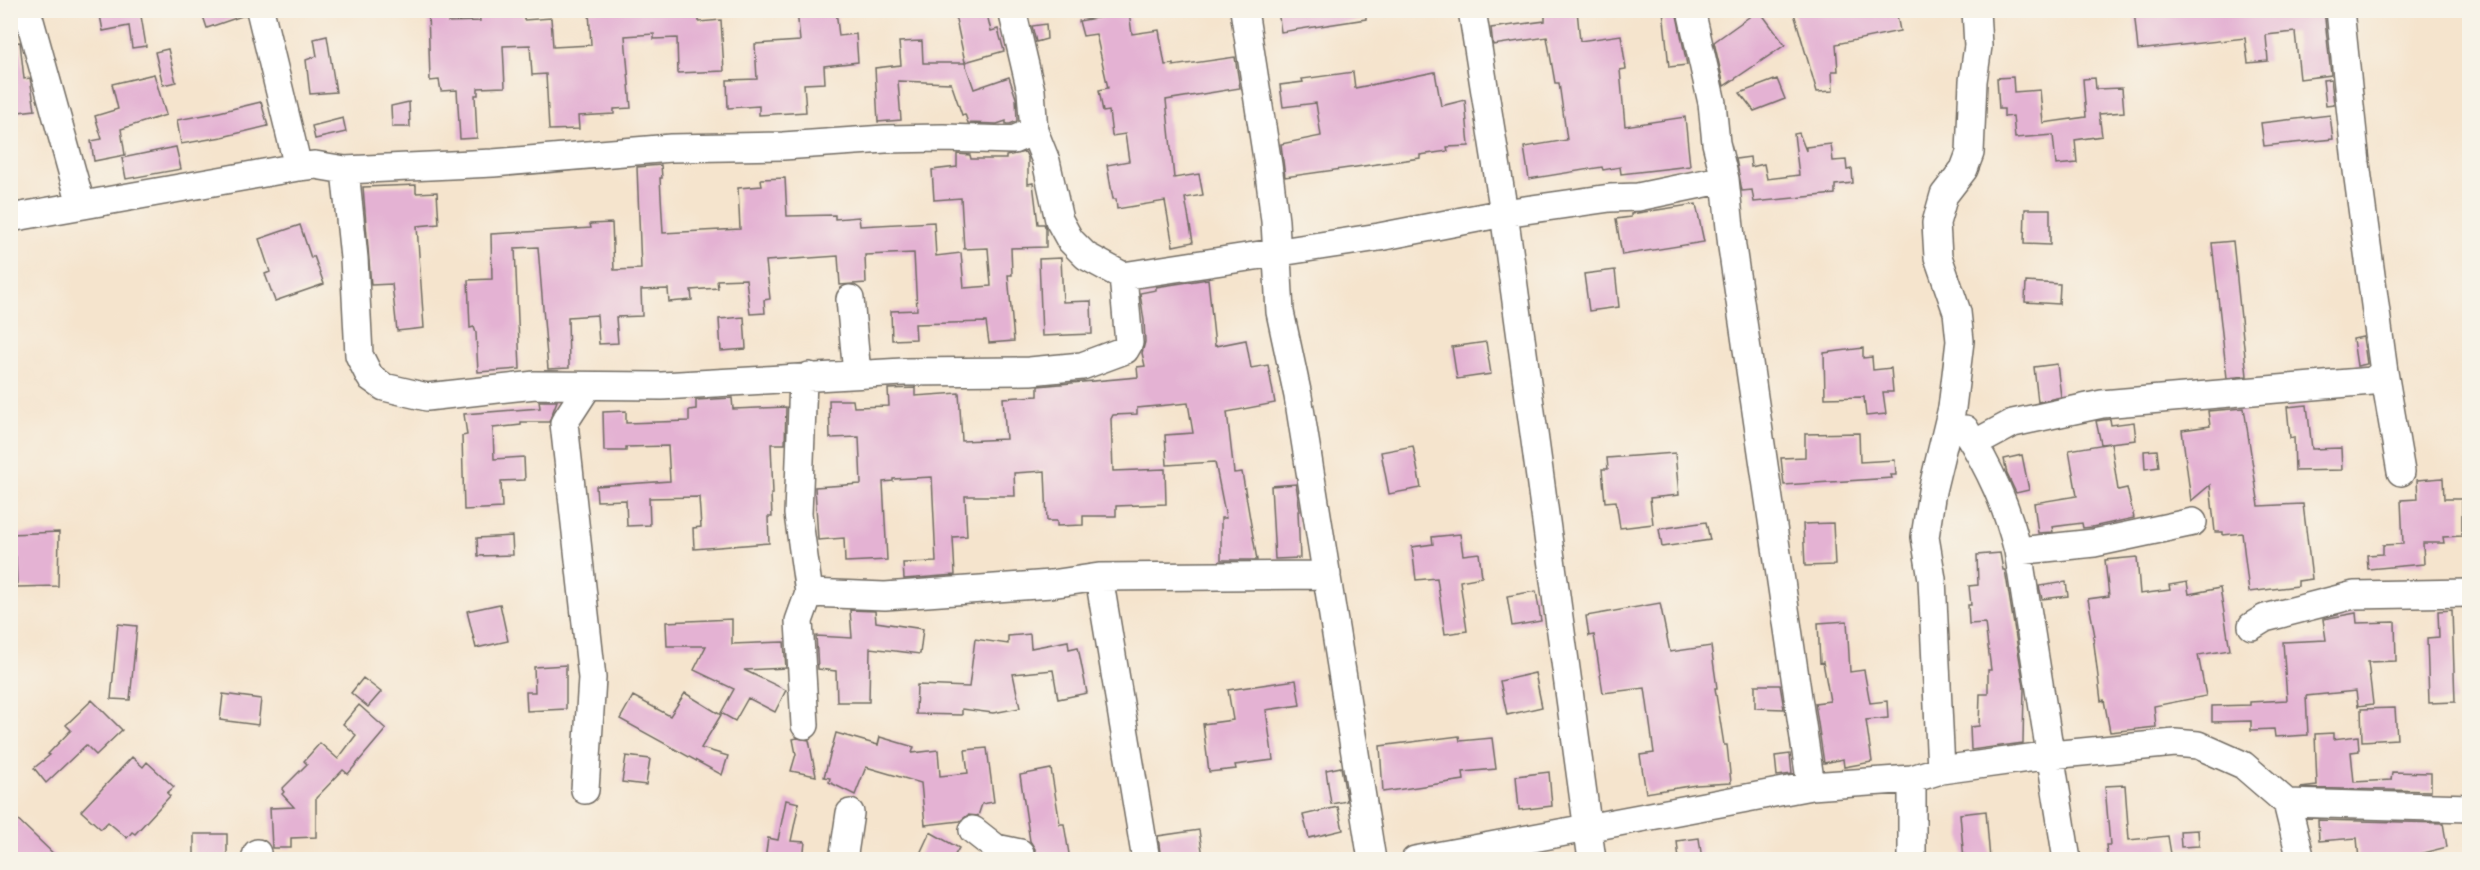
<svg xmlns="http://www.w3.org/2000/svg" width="2480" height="870" viewBox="0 0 2480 870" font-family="Sriracha,sans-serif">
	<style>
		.building { fill: #e4b2d3 }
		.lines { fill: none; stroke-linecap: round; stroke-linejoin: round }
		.minor-casing { stroke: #726c64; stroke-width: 30 }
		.minor { stroke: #fff; stroke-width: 27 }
	</style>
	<rect width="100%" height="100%" fill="#f7f3e8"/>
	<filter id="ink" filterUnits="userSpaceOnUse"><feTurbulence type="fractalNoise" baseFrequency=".0167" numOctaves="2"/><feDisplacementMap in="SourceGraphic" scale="12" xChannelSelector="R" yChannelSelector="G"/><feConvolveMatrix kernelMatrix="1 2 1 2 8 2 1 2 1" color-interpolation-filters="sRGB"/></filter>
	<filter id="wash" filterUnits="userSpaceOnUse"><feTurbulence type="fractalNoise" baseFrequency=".008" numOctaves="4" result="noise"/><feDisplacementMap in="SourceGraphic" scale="24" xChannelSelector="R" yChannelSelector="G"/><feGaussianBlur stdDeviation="1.35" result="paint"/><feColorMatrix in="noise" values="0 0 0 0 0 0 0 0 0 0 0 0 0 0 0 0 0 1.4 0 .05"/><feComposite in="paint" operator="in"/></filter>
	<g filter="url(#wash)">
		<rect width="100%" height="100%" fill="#f5e4cd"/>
		<g id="blocks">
			<path class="building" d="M 99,10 L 140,10 L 146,46 L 132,48 L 129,26 L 103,31 Z
				M 201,10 L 245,10 L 245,15 L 207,28 Z
				M 428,10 L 448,10 L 448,22 L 480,21 L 479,12 L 503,10 L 523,10 L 524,20 L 551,18 L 553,47 L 591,45 L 589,11 L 699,10 L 699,22 L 721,20 L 724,71 L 678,73 L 677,38 L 654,39 L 654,34 L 625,36 L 631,108 L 614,109 L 614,114 L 578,116 L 579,129 L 549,130 L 546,74 L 532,75 L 530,45 L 503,46 L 505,87 L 478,88 L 478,95 L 475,95 L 477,138 L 460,139 L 457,90 L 441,91 L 439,80 L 430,81 Z
				M 797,10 L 836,10 L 839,36 L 856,34 L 858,62 L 824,66 L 825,83 L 804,84 L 806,112 L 759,115 L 759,106 L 728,108 L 727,80 L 757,79 L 755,44 L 800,41 Z
				M 954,10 L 986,10 L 991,31 L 998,29 L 1004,51 L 965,62 Z
				M 1278,10 L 1366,10 L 1366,19 L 1281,32 Z
				M 1545,10 L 1577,10 L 1580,41 L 1621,35 L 1626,69 L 1620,70 L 1625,126 L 1685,117 L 1690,166 L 1621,174 L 1620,167 L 1603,170 L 1602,167 L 1529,179 L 1524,147 L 1567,140 L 1559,83 L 1555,83 L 1547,37 L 1493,45 L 1491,28 L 1545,21 Z
				M 1663,10 L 1676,10 L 1687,65 L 1669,67 Z
				M 1759,10 L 1785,45 L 1724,86 L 1714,42 Z
				M 1793,10 L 1896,10 L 1900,31 L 1836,44 L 1838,71 L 1832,71 L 1833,91 L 1817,92 Z
				M 2134,10 L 2179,10 L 2179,13 L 2206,10 L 2324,10 L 2331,75 L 2300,79 L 2295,32 L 2266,35 L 2268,61 L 2248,63 L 2245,38 L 2138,50 Z
				M 1129,12 L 1132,34 L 1159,30 L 1165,65 L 1173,64 L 1173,66 L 1235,57 L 1240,88 L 1166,100 L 1174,178 L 1199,174 L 1203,195 L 1185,198 L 1193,242 L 1173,246 L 1165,201 L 1117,209 L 1116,199 L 1113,199 L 1107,165 L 1129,161 L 1125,134 L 1112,136 L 1109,111 L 1103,112 L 1099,90 L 1108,88 L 1096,34 L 1083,36 L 1079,21 Z
				M 1046,24 L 1047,39 L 1036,42 L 1032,26 Z
				M 327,36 L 336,92 L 310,94 L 306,60 L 317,56 L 314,39 Z
				M 922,41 L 923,63 L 965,63 L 974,89 L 1009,77 L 1016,98 L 1017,121 L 1010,124 L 1006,124 L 1006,121 L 997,124 L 968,123 L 965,114 L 962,115 L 951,83 L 898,81 L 901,120 L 878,122 L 875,68 L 901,65 L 899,42 Z
				M 20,42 L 24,79 L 30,78 L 35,110 L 10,113 L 10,43 Z
				M 168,49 L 176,82 L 163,85 L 155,52 Z
				M 1353,72 L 1355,88 L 1435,72 L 1441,106 L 1465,100 L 1469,146 L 1447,147 L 1448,151 L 1420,155 L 1420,158 L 1285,177 L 1281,144 L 1321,136 L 1316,103 L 1283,107 L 1280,85 L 1303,82 L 1302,79 Z
				M 154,74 L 166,115 L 121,129 L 125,155 L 94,161 L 91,141 L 102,139 L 95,116 L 118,109 L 112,84 Z
				M 2013,77 L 2014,92 L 2040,90 L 2043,123 L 2086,117 L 2083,79 L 2095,78 L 2096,89 L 2122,88 L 2124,112 L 2099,114 L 2102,136 L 2075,140 L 2077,163 L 2056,165 L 2053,135 L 2015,138 L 2013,116 L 2004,117 L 2004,109 L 1999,109 L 1997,78 Z
				M 1777,79 L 1785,99 L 1754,111 L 1740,93 Z
				M 2331,79 L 2334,104 L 2326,105 L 2323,80 Z
				M 261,102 L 268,126 L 222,137 L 181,144 L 177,120 L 215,113 Z
				M 409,102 L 410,127 L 392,127 L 391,106 Z
				M 2330,115 L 2333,139 L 2264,146 L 2261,123 Z
				M 343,118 L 346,132 L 315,139 L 312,126 Z
				M 1799,133 L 1806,151 L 1806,147 L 1831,144 L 1833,161 L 1846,160 L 1847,170 L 1852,169 L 1853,183 L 1835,185 L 1835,194 L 1754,202 L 1752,190 L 1742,191 L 1736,159 L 1750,157 L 1751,167 L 1764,164 L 1767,179 L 1799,175 L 1794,134 Z
				M 176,147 L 181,169 L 126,179 L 122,158 Z
				M 1025,152 L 1028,158 L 1028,184 L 1033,183 L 1038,224 L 1044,224 L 1046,229 L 1046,247 L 1011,248 L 1012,275 L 1008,275 L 1014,341 L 989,343 L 986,322 L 915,324 L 916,339 L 892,340 L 891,311 L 917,310 L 914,253 L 865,255 L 866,283 L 840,285 L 838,256 L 766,261 L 770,299 L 764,300 L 765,313 L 750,314 L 746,279 L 717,280 L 718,288 L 691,290 L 692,300 L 669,302 L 668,289 L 641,290 L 642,316 L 616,317 L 618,343 L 599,344 L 597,315 L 568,317 L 569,368 L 548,369 L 538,247 L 515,248 L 520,369 L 478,372 L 476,333 L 474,327 L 470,328 L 468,280 L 492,279 L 491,234 L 591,228 L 590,224 L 612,223 L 614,270 L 641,269 L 637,167 L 661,165 L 662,178 L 660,178 L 663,233 L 740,229 L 738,188 L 762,186 L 761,179 L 785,178 L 787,216 L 835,215 L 835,219 L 859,217 L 860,226 L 934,222 L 936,256 L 961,253 L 964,288 L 991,286 L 988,248 L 964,249 L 961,198 L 934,200 L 932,170 L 957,167 L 957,154 L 970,155 L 971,159 L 1006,159 L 1006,156 Z
				M 416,185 L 416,193 L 437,192 L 439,224 L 417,226 L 424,328 L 397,331 L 392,284 L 371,285 L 363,187 Z
				M 1696,204 L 1704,242 L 1622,255 L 1616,219 L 1631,217 L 1631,214 Z
				M 2025,209 L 2050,209 L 2050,245 L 2024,244 Z
				M 300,225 L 311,258 L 314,256 L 324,284 L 275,301 L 265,274 L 270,272 L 259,239 Z
				M 2233,241 L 2247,376 L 2227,378 L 2212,243 Z
				M 1061,258 L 1063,302 L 1091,301 L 1092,334 L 1042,336 L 1039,259 Z
				M 1615,270 L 1619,307 L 1589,311 L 1584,274 Z
				M 1208,279 L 1215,346 L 1246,340 L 1251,368 L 1268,365 L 1275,403 L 1227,412 L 1234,473 L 1242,472 L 1257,560 L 1221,560 L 1221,518 L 1226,518 L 1215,462 L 1167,465 L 1165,435 L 1193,433 L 1188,403 L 1137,408 L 1137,414 L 1113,415 L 1111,419 L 1113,471 L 1165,469 L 1166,504 L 1116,506 L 1116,516 L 1083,516 L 1083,525 L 1057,526 L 1057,521 L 1047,521 L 1045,471 L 1014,473 L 1015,496 L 965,496 L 967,536 L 953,537 L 955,575 L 904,579 L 903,563 L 936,562 L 932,477 L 893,479 L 893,481 L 883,482 L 887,560 L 845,562 L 844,538 L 818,540 L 815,487 L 861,484 L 859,437 L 830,438 L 829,400 L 853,400 L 854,407 L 889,406 L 888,389 L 915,388 L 915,396 L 959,393 L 962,441 L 1006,439 L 1003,398 L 1038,396 L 1038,386 L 1138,377 L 1137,367 L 1145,366 L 1142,353 L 1145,342 L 1144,321 L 1140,293 L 1156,290 L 1156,287 Z
				M 2026,282 L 2060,284 L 2059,304 L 2025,302 Z
				M 744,317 L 746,349 L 721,351 L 719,319 Z
				M 2363,337 L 2367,364 L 2357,366 L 2353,339 Z
				M 1486,342 L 1491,374 L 1457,379 L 1452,347 Z
				M 1863,348 L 1863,358 L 1872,357 L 1873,370 L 1891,368 L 1893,392 L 1883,392 L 1886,414 L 1866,416 L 1864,397 L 1825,398 L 1824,353 Z
				M 2057,364 L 2061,397 L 2038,402 L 2034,367 Z
				M 732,398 L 733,409 L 786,407 L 785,444 L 771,444 L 773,494 L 771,494 L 772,517 L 768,517 L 769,543 L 694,549 L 693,528 L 701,527 L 699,497 L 649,498 L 650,525 L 627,526 L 626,500 L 597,501 L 596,486 L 670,481 L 668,446 L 626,447 L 626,451 L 604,451 L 603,412 L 626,411 L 626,423 L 689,421 L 689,410 L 696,409 L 696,400 Z
				M 539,401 L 557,401 L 549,422 L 521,422 L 521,425 L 493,428 L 494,459 L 524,457 L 525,480 L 501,481 L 502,508 L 464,510 L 462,436 L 467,435 L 464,414 L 540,408 Z
				M 2307,405 L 2312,449 L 2341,448 L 2342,470 L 2295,471 L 2294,437 L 2290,438 L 2287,407 Z
				M 2244,408 L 2259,506 L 2303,504 L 2312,579 L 2298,581 L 2298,586 L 2249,592 L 2242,533 L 2223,535 L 2223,532 L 2215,532 L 2210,485 L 2191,501 L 2182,430 L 2210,426 L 2208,411 Z
				M 2110,419 L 2111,425 L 2134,422 L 2136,440 L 2101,444 L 2096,421 Z
				M 1859,433 L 1860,462 L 1895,460 L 1896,475 L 1891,475 L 1892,478 L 1784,485 L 1781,458 L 1805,457 L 1805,434 Z
				M 2111,443 L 2118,490 L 2127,488 L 2134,518 L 2092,527 L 2083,528 L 2082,523 L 2052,527 L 2053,532 L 2038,533 L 2034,503 L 2077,496 L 2069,450 Z
				M 1413,446 L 1421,488 L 1389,494 L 1381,452 Z
				M 2157,450 L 2159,467 L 2145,469 L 2144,451 Z
				M 1675,453 L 1679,495 L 1650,498 L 1653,524 L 1620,528 L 1616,501 L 1605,502 L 1602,469 L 1608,469 L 1607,458 Z
				M 2022,455 L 2029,490 L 2016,493 L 2007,474 L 2004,459 Z
				M 2443,478 L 2444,499 L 2462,499 L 2462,536 L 2443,537 L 2444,543 L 2423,543 L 2424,564 L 2368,569 L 2367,555 L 2383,554 L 2383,545 L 2403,544 L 2401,500 L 2418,499 L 2417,480 Z
				M 1296,484 L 1300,511 L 1298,511 L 1300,558 L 1275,559 L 1271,486 Z
				M 1706,522 L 1710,540 L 1662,547 L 1659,529 Z
				M 1833,523 L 1835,565 L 1805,566 L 1803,524 Z
				M 59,532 L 58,586 L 17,587 L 16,557 L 10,558 L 10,534 Z
				M 1460,534 L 1463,555 L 1479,553 L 1482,577 L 1460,581 L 1467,631 L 1445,634 L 1437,578 L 1416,580 L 1412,547 L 1433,544 L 1432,537 Z
				M 512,536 L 513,555 L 478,556 L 477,538 Z
				M 2000,553 L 2003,570 L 2005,570 L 2024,687 L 2023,743 L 1971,750 L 1970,727 L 1979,726 L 1980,694 L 1988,694 L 1988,670 L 1991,670 L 1985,623 L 1969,624 L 1968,605 L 1971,605 L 1969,586 L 1978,585 L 1977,555 Z
				M 2137,557 L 2140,594 L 2170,590 L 2169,585 L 2187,582 L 2189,594 L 2220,588 L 2230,650 L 2198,655 L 2206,696 L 2154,706 L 2156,727 L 2110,732 L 2104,700 L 2101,701 L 2093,636 L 2095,636 L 2088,599 L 2109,596 L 2105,560 Z
				M 2066,582 L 2068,596 L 2042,599 L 2039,586 Z
				M 1536,591 L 1541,621 L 1512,626 L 1507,596 Z
				M 1660,603 L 1670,652 L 1711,646 L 1717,688 L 1715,688 L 1724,745 L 1727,745 L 1731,783 L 1696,785 L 1646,793 L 1640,755 L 1654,753 L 1645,688 L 1603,693 L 1594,635 L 1589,636 L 1586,616 Z
				M 500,604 L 508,641 L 476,648 L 467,611 Z
				M 850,610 L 875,611 L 876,622 L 923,629 L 920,654 L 870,648 L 869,702 L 837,702 L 836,671 L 818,669 L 816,636 L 852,638 Z
				M 2452,610 L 2455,702 L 2429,703 L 2427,638 L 2439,637 L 2438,611 Z
				M 2356,613 L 2357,623 L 2395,622 L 2396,661 L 2368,662 L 2373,704 L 2358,706 L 2356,691 L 2306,696 L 2308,735 L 2275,737 L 2274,729 L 2251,730 L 2251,721 L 2212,722 L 2212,706 L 2250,705 L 2250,702 L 2287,700 L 2283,642 L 2326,640 L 2323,619 Z
				M 732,619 L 732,644 L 784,642 L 786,668 L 744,670 L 786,690 L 775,712 L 748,698 L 735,721 L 721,713 L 734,689 L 694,670 L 706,646 L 667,646 L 666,622 Z
				M 1847,621 L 1850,672 L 1864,670 L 1870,703 L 1887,701 L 1888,718 L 1866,720 L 1872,762 L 1844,767 L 1843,759 L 1824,763 L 1815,703 L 1830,701 L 1823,662 L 1820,663 L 1818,623 Z
				M 118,624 L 137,626 L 130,700 L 111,699 Z
				M 1030,634 L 1031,648 L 1068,641 L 1069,649 L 1078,647 L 1087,693 L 1058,699 L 1053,670 L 1013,674 L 1020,708 L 993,713 L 962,709 L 962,715 L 916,714 L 917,685 L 969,687 L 975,639 L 1008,644 L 1008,636 Z
				M 566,665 L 566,709 L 527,711 L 526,692 L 535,692 L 534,667 Z
				M 1535,673 L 1542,707 L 1507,715 L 1500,681 Z
				M 363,678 L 381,692 L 368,707 L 351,693 Z
				M 1296,680 L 1300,705 L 1266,710 L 1273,760 L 1235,765 L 1236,769 L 1209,772 L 1203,724 L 1233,720 L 1228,690 Z
				M 1755,685 L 1780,685 L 1784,709 L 1755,708 Z
				M 685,693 L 721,715 L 701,748 L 728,756 L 722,775 L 620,719 L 633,696 L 670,716 Z
				M 223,694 L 261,699 L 258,725 L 220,720 Z
				M 92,700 L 122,730 L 96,755 L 86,745 L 46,783 L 34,768 L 50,755 L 48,754 L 71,730 L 66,725 Z
				M 359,705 L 386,729 L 348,774 L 343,770 L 316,798 L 316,837 L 291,838 L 291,848 L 272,848 L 270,808 L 294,807 L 282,794 L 284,792 L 282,789 L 307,764 L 304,761 L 320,743 L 338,759 L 356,735 L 343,724 Z
				M 2395,708 L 2397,739 L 2362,741 L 2361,709 Z
				M 836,733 L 878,745 L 880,737 L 914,747 L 912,753 L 938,750 L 940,776 L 968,773 L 965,750 L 987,748 L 994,802 L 982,804 L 978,816 L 968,815 L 960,821 L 925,825 L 921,783 L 866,767 L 855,795 L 829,782 L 830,778 L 824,777 Z
				M 2333,733 L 2333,739 L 2358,736 L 2359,751 L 2351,752 L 2354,782 L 2391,780 L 2392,772 L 2431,773 L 2431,791 L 2300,788 L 2317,786 L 2315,734 Z
				M 1459,736 L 1460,741 L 1492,738 L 1496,769 L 1463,772 L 1464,780 L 1383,792 L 1380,746 Z
				M 797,738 L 809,740 L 816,776 L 791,771 L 796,754 L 793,739 Z
				M 1790,754 L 1792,774 L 1777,776 L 1775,756 Z
				M 626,756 L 650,759 L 646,785 L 622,782 Z
				M 132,757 L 143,767 L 147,762 L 174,787 L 167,793 L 170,796 L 135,834 L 132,832 L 127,838 L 108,822 L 101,829 L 81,811 Z
				M 1341,767 L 1347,801 L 1331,804 L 1326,770 Z
				M 1051,769 L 1060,824 L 1064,824 L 1070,860 L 1035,860 L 1035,849 L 1030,841 L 1020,775 Z
				M 1549,772 L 1552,806 L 1519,810 L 1516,776 Z
				M 2125,785 L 2129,840 L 2168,836 L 2172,860 L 2108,860 L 2106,845 L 2110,845 L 2105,786 Z
				M 786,800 L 799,803 L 791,841 L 805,842 L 803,860 L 765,860 L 768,838 L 778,840 Z
				M 1338,807 L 1343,830 L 1309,838 L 1303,815 Z
				M 1986,811 L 1990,860 L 1964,860 L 1960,814 Z
				M 10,812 L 60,860 L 10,860 Z
				M 2318,820 L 2443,823 L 2447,847 L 2419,854 L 2359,860 L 2357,838 L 2319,841 Z
				M 1199,830 L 1203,857 L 1161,860 L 1158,836 Z
				M 2198,830 L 2199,846 L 2181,847 L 2180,831 Z
				M 930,832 L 959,848 L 952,860 L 917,860 Z
				M 194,834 L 227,834 L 227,858 L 194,858 Z
				M 1699,838 L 1702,860 L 1679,860 L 1677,841 Z"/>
		</g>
	</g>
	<g filter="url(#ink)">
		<use href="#blocks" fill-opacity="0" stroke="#726c64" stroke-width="1.5"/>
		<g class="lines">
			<g class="minor-casing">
				<path id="minor" d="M 27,10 L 81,204
					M 260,10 L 298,167 L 315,165 L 345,170 L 493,163 L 671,148 L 783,146 L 885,139 L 943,138 L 1013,140 L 1034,131
					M 1012,10 L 1031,91 L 1034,131 L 1046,161 L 1059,220 L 1070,240 L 1086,256 L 1123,276 L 1379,237 L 1504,213 L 1610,198 L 1638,197 L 1725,179
					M 1244,10 L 1268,165 L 1275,221 L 1280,312 L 1298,396 L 1372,860
					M 1472,10 L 1504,213 L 1592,860
					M 1691,10 L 1712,103 L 1716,143 L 1725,179 L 1732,247 L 1811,786
					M 345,170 L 354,258 L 359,355 L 370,377 L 384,387 L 427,397 L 535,385 L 662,386 L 903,372 L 1030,371 L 1082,366 L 1125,350 L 1129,343 L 1123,276
					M 10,218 L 298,167
					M 850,299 L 857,374
					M 2384,372 L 2401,472
					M 1965,429 C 1990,469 2007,506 2018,551 L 2067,860
					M 1974,444 L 2013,423 L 2102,404 L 2372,381 L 2384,372 L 2356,163 L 2340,10
					M 2018,551 L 2094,543 L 2193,522
					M 1099,577 L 1146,860
					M 809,593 L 885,596 L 1051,584 L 1099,577 L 1327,575
					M 2252,626 L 2265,618 L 2354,595 L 2470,593
					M 805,725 L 799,621 L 809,593 L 798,514 L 803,380 L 809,376
					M 1941,770 L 1932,579 L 1925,537 L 1932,491 L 1952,408 L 1960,341 L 1957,312 L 1938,257 L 1936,223 L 1944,195 L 1964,169 L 1970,153 L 1973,81 L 1978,46 L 1976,10
					M 585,790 L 592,678 L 564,423 L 588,386
					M 2287,803 L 2301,860
					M 973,830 L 996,848 L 1020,853 L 1018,860
					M 255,860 L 257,853
					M 843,860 L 850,813
					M 1415,860 L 1811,786 L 1912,779 L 1941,770 L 2051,755 L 2175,743 L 2198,745 L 2243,765 L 2287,803 L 2470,808
					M 1912,860 L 1912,779"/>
			</g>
			<use href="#minor" class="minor"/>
		</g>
	</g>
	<rect width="2480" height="870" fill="none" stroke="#f7f3e8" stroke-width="36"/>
</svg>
